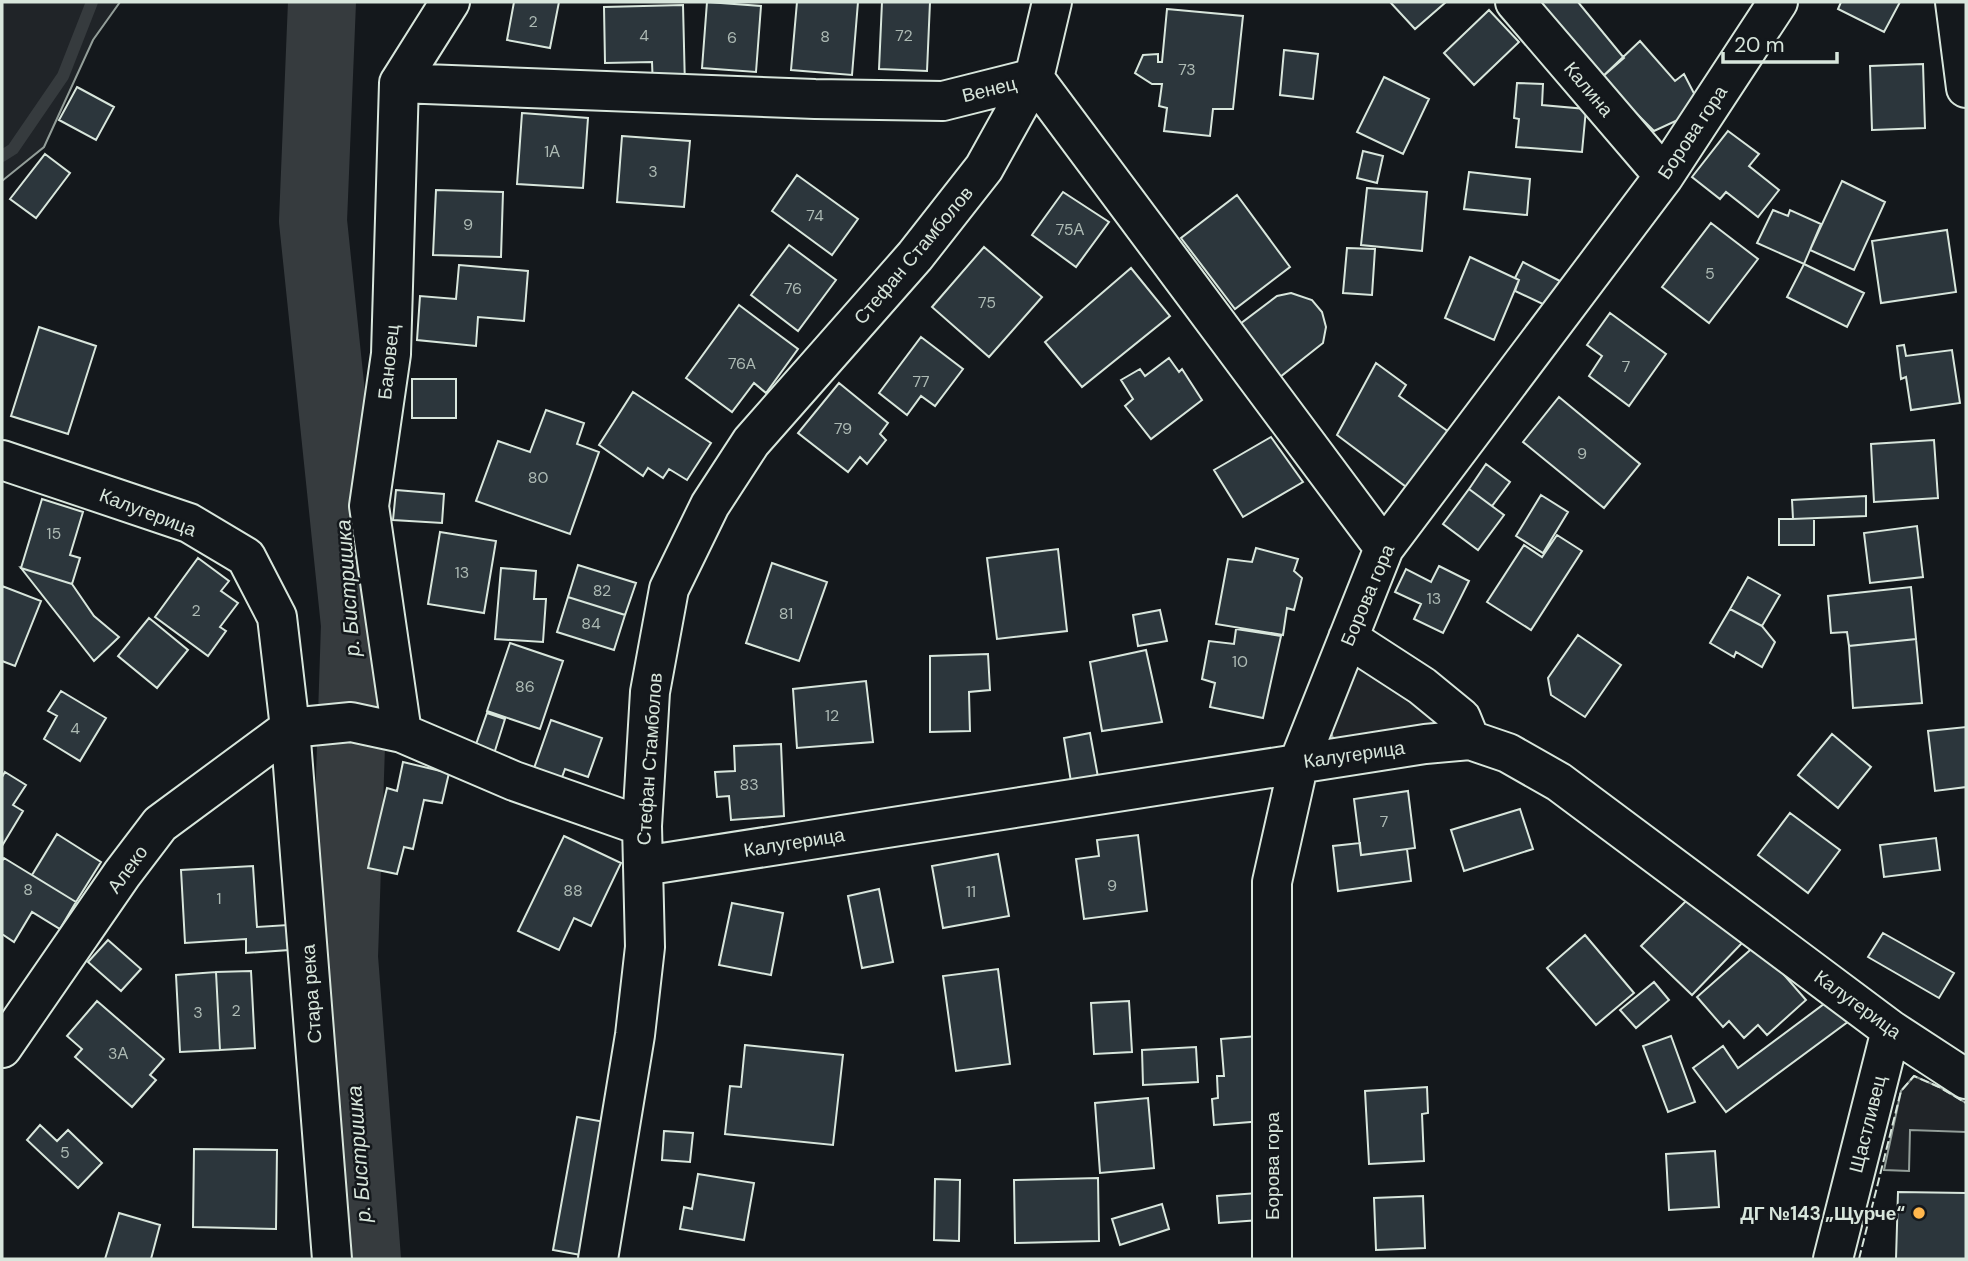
<svg xmlns="http://www.w3.org/2000/svg" width="1968" height="1261" viewBox="0 0 1968 1261" font-family="'DM Sans',sans-serif">
	<style>
		.green { fill: #202428; stroke: #939e99; stroke-width: 2 }
		.lines { fill: none; stroke-linecap: round; stroke-linejoin: round }
		.stream { stroke: #363b3e; stroke-width: 12 }
		.river { stroke: #363b3e; stroke-width: 68 }
		.building { fill: #2c363c; stroke: #d8e6dc; stroke-width: 2 }
		.minor-casing { stroke: #d8e6dc; stroke-width: 42 }
		.minor { stroke: #14181c; stroke-width: 38 }
		.fence { stroke: #d8e6dc; stroke-width: 2; stroke-dasharray: 9 3.5; stroke-linecap: butt }
		.poi-dot { fill: #ffb74d; stroke: #14181c; stroke-width: 2.5 }
		.labels { text-anchor: middle; stroke-width: 5; stroke-linejoin: round; paint-order: stroke }
		.number-label { font-size: 16px; fill: #adbab4 }
		.street-label { font-size: 19px; fill: #d8e6dc; stroke: #14181c }
		.poi-label { font-size: 19px; font-weight: bold; fill: #d8e6dc; stroke: #14181c; text-anchor: end }
		.water-label { font-size: 21px; font-style: italic; fill: #d8e6dc; stroke: #14181c }
	</style>
	<rect width="100%" height="100%" fill="#14181c"/>
	<path class="green" d="M 2,2 L 120,2 L 93,40 L 44,147 L 2,181 Z
		M 1358,665 L 1444,724 L 1335,744 L 1330,729 Z
		M 1914,1076 L 1939,1087 L 1966,1103 L 1966,1132 L 1910,1130 L 1909,1171 L 1884,1170 L 1901,1091 Z"/>
	<g class="lines">
		<path class="stream" d="M 2,156 L 13,149 L 63,76 L 92,2"/>
		<path class="river" d="M 322,2 L 313,221 L 355,625 L 344,957 L 367,1259"/>
	</g>
	<path class="building" d="M 514,2 L 559,2 L 550,48 L 507,40 Z
		M 707,2 L 761,6 L 756,72 L 702,68 Z
		M 797,2 L 858,2 L 852,75 L 791,70 Z
		M 882,2 L 930,2 L 927,71 L 879,69 Z
		M 1390,2 L 1446,2 L 1415,29 Z
		M 1537,2 L 1578,2 L 1624,58 L 1601,78 Z
		M 1841,2 L 1900,2 L 1884,32 L 1838,9 Z
		M 683,5 L 685,87 L 653,88 L 652,62 L 605,63 L 604,7 Z
		M 1167,9 L 1243,16 L 1233,109 L 1213,109 L 1210,136 L 1164,131 L 1167,108 L 1159,106 L 1162,84 L 1152,84 L 1135,73 L 1143,55 L 1158,54 L 1158,62 L 1162,62 Z
		M 1489,10 L 1519,42 L 1474,85 L 1444,53 Z
		M 1640,41 L 1675,81 L 1684,74 L 1699,103 L 1693,113 L 1654,131 L 1601,78 Z
		M 1284,50 L 1318,54 L 1313,99 L 1280,95 Z
		M 1923,64 L 1925,128 L 1872,130 L 1870,66 Z
		M 1384,77 L 1429,99 L 1403,154 L 1357,132 Z
		M 1517,83 L 1543,84 L 1542,105 L 1586,109 L 1582,152 L 1516,147 L 1519,119 L 1514,118 Z
		M 77,87 L 114,107 L 96,140 L 59,120 Z
		M 522,113 L 588,118 L 583,188 L 517,184 Z
		M 1728,131 L 1759,154 L 1749,166 L 1779,190 L 1758,217 L 1726,192 L 1720,199 L 1692,177 Z
		M 622,136 L 690,141 L 684,207 L 617,202 Z
		M 1363,151 L 1383,156 L 1377,183 L 1357,178 Z
		M 45,154 L 70,173 L 36,218 L 10,199 Z
		M 1469,172 L 1530,179 L 1527,215 L 1464,209 Z
		M 797,175 L 858,219 L 832,255 L 772,211 Z
		M 1842,181 L 1885,202 L 1854,270 L 1810,250 Z
		M 1367,188 L 1427,192 L 1422,251 L 1361,245 Z
		M 436,190 L 503,192 L 501,257 L 433,255 Z
		M 1063,192 L 1109,222 L 1076,267 L 1032,235 Z
		M 1237,195 L 1290,267 L 1235,309 L 1181,238 Z
		M 1773,210 L 1788,216 L 1790,210 L 1821,224 L 1804,264 L 1757,243 Z
		M 1711,223 L 1758,259 L 1709,323 L 1662,287 Z
		M 1947,230 L 1956,292 L 1881,303 L 1872,241 Z
		M 789,245 L 836,280 L 798,331 L 751,295 Z
		M 984,247 L 1042,297 L 989,357 L 932,307 Z
		M 1347,248 L 1375,249 L 1372,295 L 1343,293 Z
		M 1470,257 L 1519,280 L 1494,340 L 1445,318 Z
		M 1523,262 L 1560,281 L 1547,306 L 1515,291 L 1519,280 L 1515,278 Z
		M 1804,264 L 1864,293 L 1847,327 L 1787,297 Z
		M 459,265 L 528,271 L 524,321 L 478,317 L 476,346 L 417,340 L 420,296 L 456,299 Z
		M 1131,268 L 1170,316 L 1082,387 L 1045,342 Z
		M 1291,293 L 1312,300 L 1322,312 L 1326,327 L 1323,343 L 1280,377 L 1240,324 L 1277,296 Z
		M 739,305 L 798,349 L 766,393 L 754,383 L 732,412 L 686,378 Z
		M 1610,313 L 1666,354 L 1629,406 L 1589,376 L 1602,356 L 1587,345 Z
		M 39,327 L 96,346 L 68,434 L 11,416 Z
		M 921,337 L 963,369 L 935,406 L 921,396 L 907,415 L 879,393 Z
		M 1904,345 L 1906,356 L 1952,350 L 1960,403 L 1911,410 L 1906,377 L 1901,379 L 1897,346 Z
		M 1169,358 L 1179,372 L 1182,369 L 1202,400 L 1151,439 L 1125,406 L 1133,399 L 1121,380 L 1140,369 L 1145,376 Z
		M 1376,363 L 1406,385 L 1399,396 L 1453,435 L 1409,489 L 1337,435 Z
		M 412,379 L 456,379 L 456,418 L 412,418 Z
		M 839,383 L 888,423 L 880,434 L 886,440 L 867,464 L 860,457 L 848,472 L 798,433 Z
		M 633,392 L 711,443 L 687,480 L 669,469 L 663,478 L 648,468 L 643,476 L 599,445 Z
		M 1559,397 L 1640,464 L 1604,508 L 1523,442 Z
		M 546,410 L 584,423 L 577,444 L 599,452 L 570,534 L 476,501 L 498,441 L 530,452 Z
		M 1271,437 L 1303,482 L 1243,517 L 1214,470 Z
		M 1934,440 L 1938,498 L 1874,502 L 1871,444 Z
		M 1486,464 L 1510,482 L 1492,506 L 1469,489 Z
		M 1469,489 L 1504,515 L 1478,550 L 1443,524 Z
		M 396,490 L 444,494 L 442,523 L 393,520 Z
		M 1541,495 L 1568,512 L 1543,553 L 1516,536 Z
		M 1866,496 L 1866,516 L 1793,519 L 1792,500 Z
		M 42,499 L 83,512 L 70,555 L 80,558 L 72,584 L 21,568 Z
		M 1779,519 L 1814,519 L 1814,545 L 1779,545 Z
		M 1917,526 L 1923,577 L 1870,583 L 1864,533 Z
		M 440,532 L 496,541 L 484,613 L 428,604 Z
		M 1557,535 L 1582,551 L 1531,630 L 1487,602 L 1524,545 L 1542,557 Z
		M 1256,548 L 1298,559 L 1294,571 L 1302,578 L 1294,610 L 1287,608 L 1283,635 L 1216,624 L 1228,559 L 1252,562 Z
		M 1058,549 L 1067,631 L 997,639 L 987,558 Z
		M 198,558 L 229,581 L 221,591 L 238,603 L 220,627 L 226,631 L 208,656 L 155,617 Z
		M 772,563 L 827,582 L 799,661 L 746,643 Z
		M 578,565 L 636,583 L 625,615 L 568,597 Z
		M 1439,566 L 1469,581 L 1443,633 L 1414,619 L 1421,604 L 1395,592 L 1406,569 L 1431,582 Z
		M 21,568 L 72,584 L 94,616 L 119,637 L 94,661 Z
		M 501,568 L 536,571 L 534,599 L 546,599 L 543,642 L 495,639 Z
		M 1748,577 L 1780,595 L 1762,626 L 1730,609 Z
		M 2,586 L 41,601 L 15,666 L 2,661 Z
		M 1911,587 L 1916,639 L 1849,646 L 1847,632 L 1831,633 L 1828,596 Z
		M 568,597 L 625,615 L 614,650 L 557,632 Z
		M 1730,609 L 1762,626 L 1775,642 L 1762,667 L 1736,652 L 1734,657 L 1710,643 Z
		M 1160,610 L 1167,641 L 1138,646 L 1133,615 Z
		M 149,618 L 188,650 L 157,688 L 118,656 Z
		M 1236,629 L 1281,636 L 1263,718 L 1210,707 L 1215,683 L 1202,679 L 1209,641 L 1234,644 Z
		M 1578,635 L 1621,665 L 1585,717 L 1551,695 L 1548,678 Z
		M 1916,639 L 1922,703 L 1853,708 L 1849,646 Z
		M 510,643 L 563,661 L 540,729 L 487,711 Z
		M 1146,650 L 1162,722 L 1102,731 L 1090,662 Z
		M 988,654 L 990,690 L 969,692 L 970,731 L 930,732 L 930,656 Z
		M 866,681 L 873,742 L 797,748 L 793,689 Z
		M 61,691 L 106,718 L 80,761 L 44,739 L 57,716 L 48,711 Z
		M 487,713 L 505,719 L 493,757 L 474,750 Z
		M 551,720 L 602,738 L 588,777 L 565,769 L 561,780 L 533,771 Z
		M 1966,727 L 1966,787 L 1935,791 L 1928,731 Z
		M 1090,733 L 1098,777 L 1071,782 L 1064,738 Z
		M 1832,734 L 1871,767 L 1838,808 L 1798,775 Z
		M 781,744 L 784,816 L 731,820 L 729,796 L 717,797 L 715,772 L 735,771 L 734,746 Z
		M 403,762 L 449,773 L 442,803 L 424,800 L 413,849 L 404,847 L 397,874 L 368,868 L 387,788 L 397,791 Z
		M 5,772 L 26,785 L 13,805 L 23,811 L 2,846 L 2,777 Z
		M 1408,791 L 1415,848 L 1361,855 L 1354,799 Z
		M 1520,809 L 1533,849 L 1464,871 L 1451,830 Z
		M 1790,813 L 1840,850 L 1808,893 L 1758,855 Z
		M 57,834 L 101,862 L 76,902 L 32,875 Z
		M 1138,835 L 1147,911 L 1084,919 L 1076,859 L 1099,856 L 1097,840 Z
		M 564,836 L 621,863 L 591,926 L 574,918 L 559,950 L 518,931 Z
		M 1936,838 L 1940,870 L 1884,877 L 1880,845 Z
		M 1360,843 L 1361,855 L 1407,849 L 1411,881 L 1338,891 L 1333,846 Z
		M 998,854 L 1009,916 L 943,928 L 932,866 Z
		M 4,858 L 76,902 L 60,929 L 32,912 L 14,942 L 2,934 L 2,861 Z
		M 253,866 L 257,927 L 288,925 L 289,950 L 246,953 L 246,939 L 185,943 L 181,870 Z
		M 879,889 L 893,962 L 862,968 L 848,896 Z
		M 1694,893 L 1743,942 L 1692,995 L 1641,946 Z
		M 732,903 L 783,913 L 771,975 L 719,965 Z
		M 1883,933 L 1954,973 L 1939,998 L 1868,957 Z
		M 1585,935 L 1634,993 L 1596,1025 L 1547,968 Z
		M 108,940 L 141,969 L 121,991 L 88,962 Z
		M 1757,944 L 1806,1000 L 1767,1035 L 1758,1025 L 1744,1038 L 1729,1021 L 1723,1027 L 1697,997 Z
		M 998,969 L 1010,1064 L 956,1071 L 943,976 Z
		M 251,971 L 255,1048 L 220,1050 L 216,972 Z
		M 216,972 L 220,1050 L 180,1052 L 176,975 Z
		M 1654,982 L 1669,1000 L 1636,1028 L 1620,1010 Z
		M 1832,998 L 1849,1021 L 1726,1112 L 1693,1068 L 1723,1046 L 1738,1068 Z
		M 97,1001 L 164,1059 L 150,1075 L 156,1080 L 132,1107 L 75,1057 L 82,1049 L 67,1036 Z
		M 1129,1001 L 1132,1052 L 1094,1054 L 1091,1003 Z
		M 1257,1036 L 1263,1121 L 1214,1125 L 1212,1099 L 1218,1098 L 1217,1076 L 1224,1076 L 1221,1039 Z
		M 1671,1036 L 1695,1102 L 1668,1112 L 1643,1046 Z
		M 745,1045 L 843,1055 L 833,1145 L 725,1134 L 730,1086 L 741,1087 Z
		M 1196,1047 L 1198,1082 L 1143,1085 L 1142,1050 Z
		M 1427,1087 L 1428,1113 L 1422,1114 L 1424,1161 L 1369,1164 L 1365,1091 Z
		M 1148,1098 L 1154,1168 L 1100,1173 L 1095,1103 Z
		M 577,1117 L 616,1124 L 592,1257 L 553,1250 Z
		M 40,1125 L 57,1141 L 68,1130 L 102,1163 L 78,1188 L 27,1140 Z
		M 664,1131 L 693,1133 L 690,1162 L 662,1160 Z
		M 194,1149 L 277,1150 L 276,1229 L 193,1227 Z
		M 1715,1151 L 1719,1207 L 1669,1210 L 1666,1154 Z
		M 698,1174 L 754,1183 L 744,1240 L 680,1229 L 684,1207 L 692,1209 Z
		M 1098,1178 L 1099,1241 L 1015,1243 L 1014,1180 Z
		M 935,1179 L 960,1180 L 959,1241 L 934,1240 Z
		M 1898,1192 L 1966,1193 L 1966,1259 L 1896,1259 Z
		M 1258,1193 L 1260,1220 L 1219,1223 L 1217,1196 Z
		M 1423,1196 L 1425,1248 L 1376,1250 L 1374,1198 Z
		M 1162,1204 L 1169,1229 L 1120,1245 L 1112,1219 Z
		M 119,1213 L 160,1225 L 151,1259 L 105,1259 Z"/>
	<g class="lines">
		<g class="minor-casing">
			<path id="minor" d="M 1515,2 L 1664,176
				M 1955,2 L 1966,88
				M 399,83 L 815,99 L 943,101 L 1034,78 L 1384,548
				M 2,460 L 189,523 L 246,557 L 277,617 L 290,728 L 351,722 L 402,733 L 514,781 L 642,826
				M 1348,638 L 1422,686 L 1461,718 L 1470,740
				M 290,728 L 332,1259
				M 402,733 L 369,506 L 391,354 L 399,83 L 450,2
				M 643,866 L 1425,744 L 1470,740 L 1508,753 L 1559,782 L 1891,1030 L 1966,1079
				M 2,1048 L 122,874 L 160,824 L 290,728
				M 598,1259 L 635,1035 L 645,947 L 642,826 L 650,692 L 669,589 L 710,505 L 751,442 L 915,256 L 984,168 L 1034,78 L 1052,2
				M 1272,1259 L 1272,882 L 1299,762 L 1384,548 L 1664,176 L 1778,2
				M 1833,1259 L 1891,1030"/>
		</g>
		<use href="#minor" class="minor"/>
		<path class="fence" d="M 1859,1259 L 1901,1091 L 1914,1076 L 1939,1087 L 1966,1103"/>
	</g>
	<circle class="poi-dot" cx="1919" cy="1213" r="7"/>
	<g class="labels">
		<g class="number-label">
			<text x="533" y="27">2</text>
			<text x="644" y="41">4</text>
			<text x="904" y="41">72</text>
			<text x="825" y="42">8</text>
			<text x="732" y="43">6</text>
			<text x="1187" y="75">73</text>
			<text x="552" y="157">1А</text>
			<text x="653" y="177">3</text>
			<text x="815" y="221">74</text>
			<text x="468" y="230">9</text>
			<text x="1070" y="235">75А</text>
			<text x="1710" y="279">5</text>
			<text x="793" y="294">76</text>
			<text x="987" y="308">75</text>
			<text x="742" y="369">76A</text>
			<text x="1626" y="372">7</text>
			<text x="921" y="387">77</text>
			<text x="843" y="434">79</text>
			<text x="1582" y="459">9</text>
			<text x="538" y="483">80</text>
			<text x="54" y="539">15</text>
			<text x="462" y="578">13</text>
			<text x="602" y="596">82</text>
			<text x="1434" y="604">13</text>
			<text x="196" y="616">2</text>
			<text x="786" y="619">81</text>
			<text x="591" y="629">84</text>
			<text x="1240" y="667">10</text>
			<text x="525" y="692">86</text>
			<text x="832" y="721">12</text>
			<text x="75" y="734">4</text>
			<text x="749" y="790">83</text>
			<text x="1384" y="827">7</text>
			<text x="1112" y="891">9</text>
			<text x="28" y="895">8</text>
			<text x="573" y="896">88</text>
			<text x="971" y="897">11</text>
			<text x="219" y="904">1</text>
			<text x="236" y="1016">2</text>
			<text x="198" y="1018">3</text>
			<text x="118" y="1059">3А</text>
			<text x="65" y="1158">5</text>
		</g>
		<g class="street-label">
			<text transform="translate(989 89) rotate(-14)" y="7">Венец</text>
			<text transform="translate(1589 89) rotate(50)" y="7">Калина</text>
			<text transform="translate(1692 132) rotate(-56)" y="7">Борова гора</text>
			<text transform="translate(913 255) rotate(-50)" y="7">Стефан Стамболов</text>
			<text transform="translate(388 362) rotate(-84)" y="7">Бановец</text>
			<text transform="translate(148 512) rotate(21)" y="7">Калугерица</text>
			<text transform="translate(1367 595) rotate(-67)" y="7">Борова гора</text>
			<text transform="translate(1354 754) rotate(-8)" y="7">Калугерица</text>
			<text transform="translate(649 759) rotate(-86)" y="7">Стефан Стамболов</text>
			<text transform="translate(794 842) rotate(-9)" y="7">Калугерица</text>
			<text transform="translate(127 869) rotate(-54)" y="7">Алеко</text>
			<text transform="translate(311 994) rotate(-94)" y="7">Стара река</text>
			<text transform="translate(1858 1004) rotate(36)" y="7">Калугерица</text>
			<text transform="translate(1867 1124) rotate(-76)" y="7">Щастливец</text>
			<text transform="translate(1272 1166) rotate(-90)" y="7">Борова гора</text>
		</g>
		<g class="poi-label">
			<text x="1905" y="1220">ДГ №143 „Щурче“</text>
		</g>
		<g class="water-label">
			<text transform="translate(348 588) rotate(-94)" y="7">р. Бистришка</text>
			<text transform="translate(359 1154) rotate(-94)" y="7">р. Бистришка</text>
		</g>
	</g>
	<rect width="1968" height="1261" fill="none" stroke="#d8e6dc" stroke-width="7"/>
	<path d="M1723 52v10h114v-10" fill="none" stroke="#d8e6dc" stroke-width="3.5"/>
	<text x="1734" y="52" font-size="21" fill="#d8e6dc" stroke="#14181c" stroke-width="5" paint-order="stroke">20 m</text>
</svg>
